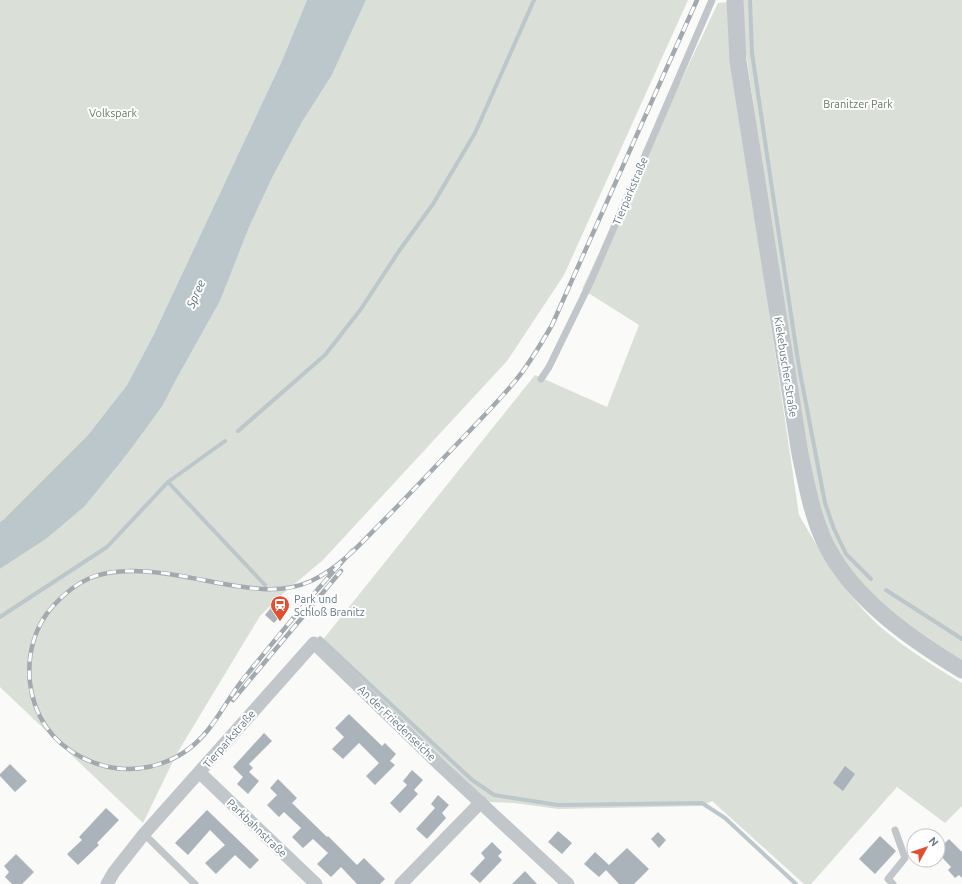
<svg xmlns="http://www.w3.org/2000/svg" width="962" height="884" viewBox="0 0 962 884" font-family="Ubuntu,sans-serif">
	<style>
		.green { fill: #dadfd7 }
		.water { fill: #bbc7cb }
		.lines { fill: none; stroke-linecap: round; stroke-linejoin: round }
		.stream { stroke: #bbc7cb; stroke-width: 4 }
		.building { fill: #aab3b9 }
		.service { stroke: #c1c6ca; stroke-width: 7 }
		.minor { stroke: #c1c6ca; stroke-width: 13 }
		.tertiary { stroke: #c1c6ca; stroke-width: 17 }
		.rail-casing { stroke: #a2aaaf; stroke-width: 4.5 }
		.rail { stroke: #fff; stroke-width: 3; stroke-dasharray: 9; stroke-linecap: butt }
		.labels { text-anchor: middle; stroke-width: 4; stroke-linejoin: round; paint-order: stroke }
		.park-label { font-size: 11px; fill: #697a64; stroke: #fff }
		.street-label { font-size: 11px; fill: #657782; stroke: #fff }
		.poi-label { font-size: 11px; fill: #657782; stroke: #fff; text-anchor: start }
		.water-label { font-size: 12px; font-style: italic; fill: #60767c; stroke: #fff }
	</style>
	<rect width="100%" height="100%" fill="#fafaf8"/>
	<path class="green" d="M 0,0 L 307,0 L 281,63 L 153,336 L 127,385 L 88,435 L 4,519 L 0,522 Z
		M 366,0 L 688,0 L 564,275 L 507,361 L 323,560 L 279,597 L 260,616 L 176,755 L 143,823 L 0,687 L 0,569 L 46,539 L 84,507 L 163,405 L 177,378 L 220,301 L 250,225 L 273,176 L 302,122 L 332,75 Z
		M 742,0 L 962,0 L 962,663 L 905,624 L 870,593 L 841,556 L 818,508 L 803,439 L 768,203 L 746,53 Z
		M 728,2 L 730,47 L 799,515 C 822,555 849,600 884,630 C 908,650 935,667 962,683 L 962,806 L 945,823 L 897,787 L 811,884 L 804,884 L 712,801 L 701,806 L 558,809 L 514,803 L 488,802 L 321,642 L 535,375 L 607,407 L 639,325 L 582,289 L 718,3 Z"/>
	<path class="water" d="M 307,0 L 366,0 L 332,75 L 302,122 L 273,176 L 250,225 L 220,301 L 177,378 L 163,405 L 127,454 L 84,507 L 46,539 L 0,569 L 0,522 L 4,519 L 88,435 L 127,385 L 153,336 L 281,63 Z"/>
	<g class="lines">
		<path class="stream" d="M 750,0 L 752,53 L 774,202 L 799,367 L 825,503 L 834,529 L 846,554 L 871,579
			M 238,431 L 325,355 L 361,309 L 399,251 L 433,204 L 475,133 L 534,0
			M 168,482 L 265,585
			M 886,590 L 962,639
			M 0,617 L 107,547 L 168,482 L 225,441
			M 320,638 L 471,779 L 494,795 L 558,805 L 702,803 L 725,818 L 796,884"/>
	</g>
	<path class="building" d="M 274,604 L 284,612 L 274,623 L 265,615 Z
		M 349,714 L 382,746 L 385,743 L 396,754 L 390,761 L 395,765 L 375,785 L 366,776 L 379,763 L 359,743 L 343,759 L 332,749 L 344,737 L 335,728 Z
		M 264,733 L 272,741 L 249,764 L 253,768 L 249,772 L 259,781 L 248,794 L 237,784 L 243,777 L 233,767 Z
		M 10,764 L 27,781 L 15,792 L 0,776 L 0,774 Z
		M 845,766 L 855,774 L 843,791 L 833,783 Z
		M 412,770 L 423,780 L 414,790 L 418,794 L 400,813 L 390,803 L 407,785 L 403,781 Z
		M 278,779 L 297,798 L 292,803 L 327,837 L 328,836 L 357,865 L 364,858 L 385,879 L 380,884 L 357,884 L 341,867 L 331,877 L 317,864 L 328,853 L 313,839 L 303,848 L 292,837 L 301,828 L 284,812 L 279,817 L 267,805 L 277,795 L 270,788 Z
		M 438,795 L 449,805 L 442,813 L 446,818 L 427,839 L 416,829 L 435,808 L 431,804 Z
		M 106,808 L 119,820 L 97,843 L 99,845 L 78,865 L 67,854 L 82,840 L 79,837 Z
		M 207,810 L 259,860 L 250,869 L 235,855 L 216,874 L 205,863 L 225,845 L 210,830 L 188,855 L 175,843 Z
		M 558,831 L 572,843 L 562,854 L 548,842 Z
		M 658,832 L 666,840 L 659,848 L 651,839 Z
		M 880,836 L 896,851 L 875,874 L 859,859 Z
		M 949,839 L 962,852 L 962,878 L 959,875 L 955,878 L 948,870 L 951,867 L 938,853 L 938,850 Z
		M 492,842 L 502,852 L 498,856 L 502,860 L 480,883 L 470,874 L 485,858 L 481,853 Z
		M 627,848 L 649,869 L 634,884 L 619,884 L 606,870 L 599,877 L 584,864 L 595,852 L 609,865 Z
		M 16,854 L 34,872 L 22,884 L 12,884 L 5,877 L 9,872 L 4,866 Z
		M 525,871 L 537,884 L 512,884 Z"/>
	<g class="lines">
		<path class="service" d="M 541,379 L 549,367 L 590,283 L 712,0
			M 144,834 L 195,884
			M 893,884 L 888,879 L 905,858 L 895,830"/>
		<path class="minor" d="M 199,772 L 316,884
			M 107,884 L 114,872 L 144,834 L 314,643 L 440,765 L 568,884
			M 401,884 L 481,802"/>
		<path class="tertiary" d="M 735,0 L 738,61 L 800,454 C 806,482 811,510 822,536 C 847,595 909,638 962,670"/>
		<g class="rail-casing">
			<path id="rail" d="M 352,551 C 316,590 282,631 249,672 C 233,690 223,711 208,730 C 177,769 125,780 81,757 C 52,742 34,716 30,683 C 27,655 34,627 53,606 C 63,595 76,584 90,578 C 128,562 185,577 224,584 C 254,589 282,594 311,581 C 340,568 361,543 383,521 C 408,496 432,470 456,445 C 477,423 498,402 516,380 C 530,363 541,344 552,325 L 697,0
				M 233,700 L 341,571"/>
		</g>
		<use href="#rail" class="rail"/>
	</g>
	<defs>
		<g id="station-pin" transform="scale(1)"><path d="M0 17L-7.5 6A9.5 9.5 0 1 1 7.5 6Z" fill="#e24e30" stroke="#fff"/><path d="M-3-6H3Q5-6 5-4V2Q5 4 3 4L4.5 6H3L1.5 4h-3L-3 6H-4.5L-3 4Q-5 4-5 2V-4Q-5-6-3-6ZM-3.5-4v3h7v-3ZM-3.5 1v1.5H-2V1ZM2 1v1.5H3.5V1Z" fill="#fff"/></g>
	</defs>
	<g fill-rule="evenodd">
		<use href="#station-pin" x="280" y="605"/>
	</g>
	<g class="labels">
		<g class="park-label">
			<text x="858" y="108">Branitzer Park</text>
			<text x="113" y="117">Volkspark</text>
		</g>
		<g class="street-label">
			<text transform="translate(630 191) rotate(-67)" y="4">Tierparkstraße</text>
			<text transform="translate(786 367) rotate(81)" y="4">Kiekebuscher Straße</text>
			<text transform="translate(397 723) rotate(44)" y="4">An der Friedenseiche</text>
			<text transform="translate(229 739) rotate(-49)" y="4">Tierparkstraße</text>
			<text transform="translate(257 828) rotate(44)" y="4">Parkbahnstraße</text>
		</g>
		<g class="poi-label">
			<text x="294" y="603">Park und<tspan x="294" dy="13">Schloß Branitz</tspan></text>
		</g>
		<g class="water-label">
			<text transform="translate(196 294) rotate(-66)" y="4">Spree</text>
		</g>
	</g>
	<g transform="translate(926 848) rotate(50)"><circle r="19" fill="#ffffff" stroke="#c1c9cd"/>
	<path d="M0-3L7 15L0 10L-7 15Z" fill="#e24e30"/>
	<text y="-6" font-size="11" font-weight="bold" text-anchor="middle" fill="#657782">N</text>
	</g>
</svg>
